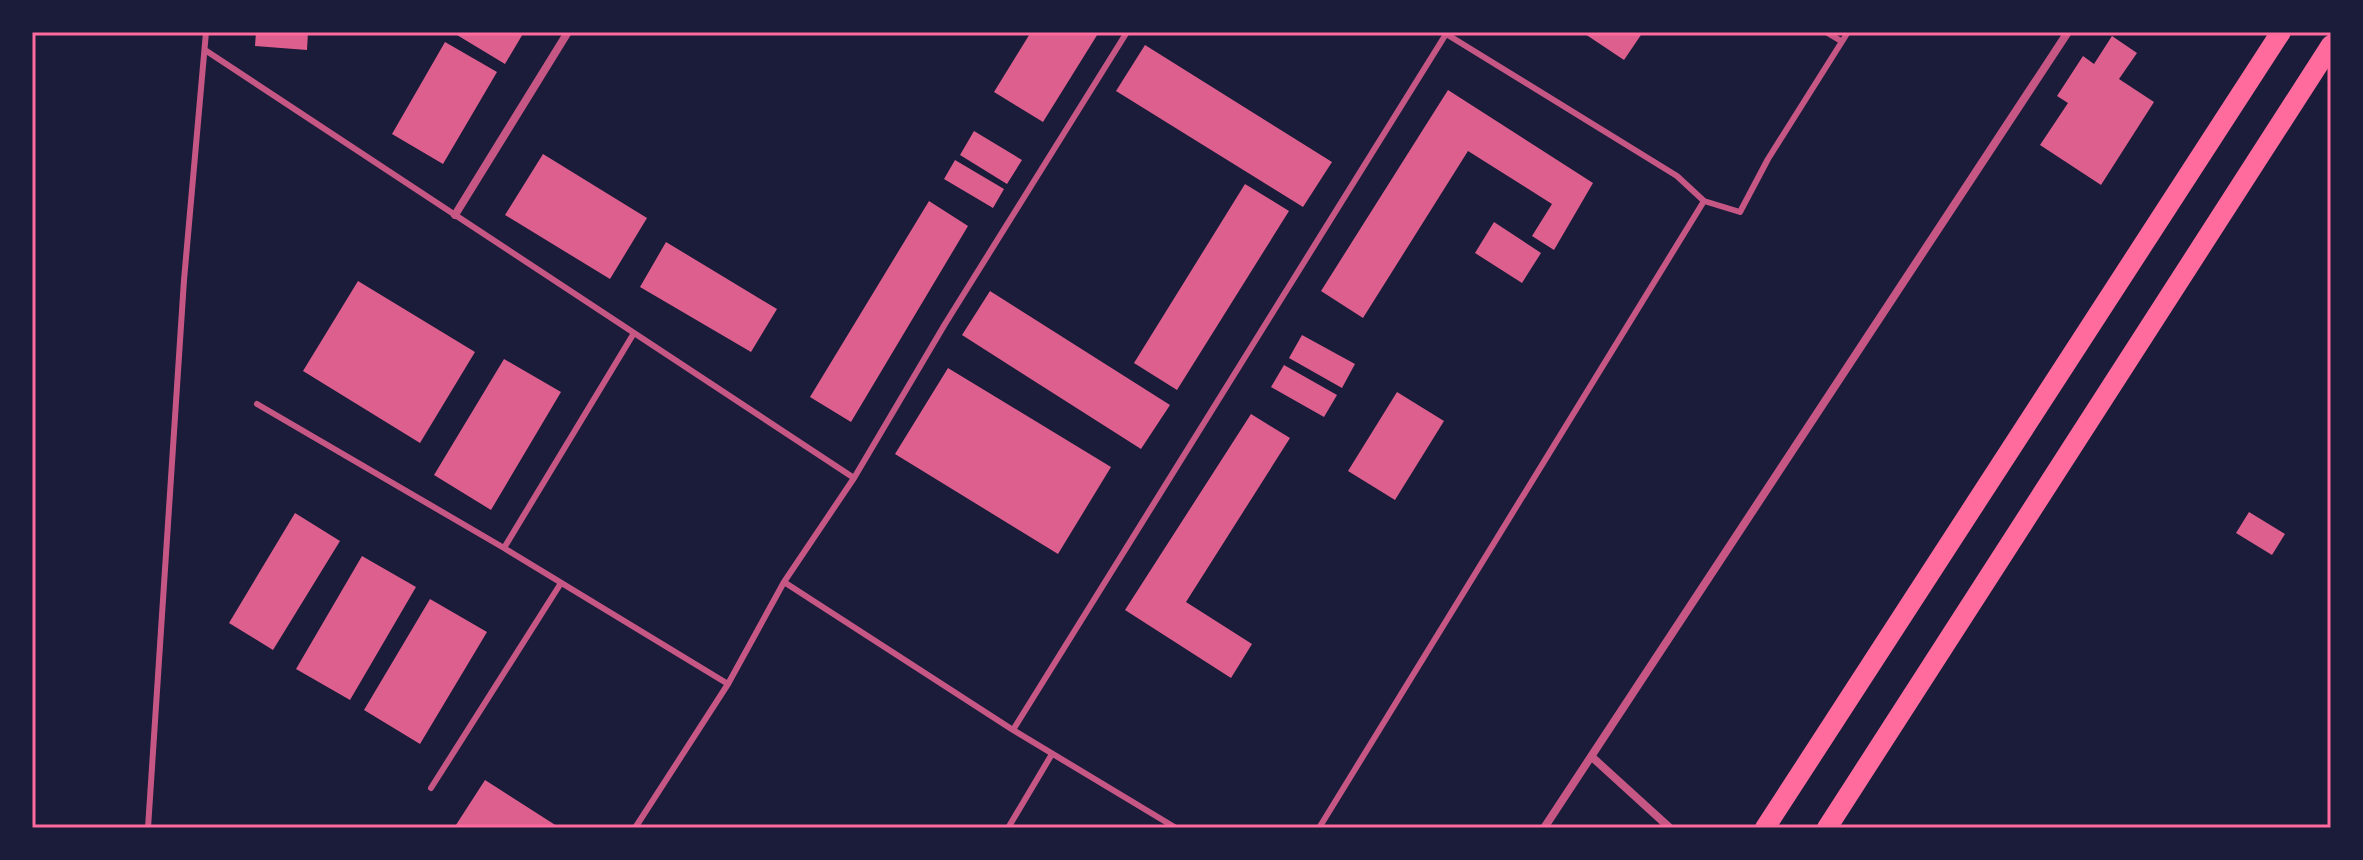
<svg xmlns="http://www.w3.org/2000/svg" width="2363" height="860" viewBox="0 0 2363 860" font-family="'PT Sans',sans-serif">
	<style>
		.building { fill: #dd5f8e }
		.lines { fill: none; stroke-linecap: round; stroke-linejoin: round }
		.service { stroke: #c65784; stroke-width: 6 }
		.minor { stroke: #c65784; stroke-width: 8 }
		.primary { stroke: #ff6b9d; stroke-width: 20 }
		.neatline { fill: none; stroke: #ff6b9d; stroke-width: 3 }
	</style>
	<rect width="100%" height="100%" fill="#1b1b3a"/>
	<path class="building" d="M 256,32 L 308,32 L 307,50 L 255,46 Z
		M 452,32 L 524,32 L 505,64 Z
		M 1031,32 L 1099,32 L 1043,122 L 994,92 Z
		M 1582,32 L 1643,32 L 1624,60 Z
		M 2112,36 L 2137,53 L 2119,79 L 2154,102 L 2101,185 L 2040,145 L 2068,103 L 2057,96 L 2083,56 L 2094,64 Z
		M 445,42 L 497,72 L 443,164 L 392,134 Z
		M 1145,45 L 1332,162 L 1303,207 L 1116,91 Z
		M 1448,90 L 1593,183 L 1554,250 L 1532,236 L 1552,204 L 1468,151 L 1363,318 L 1321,291 Z
		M 974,131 L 1022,160 L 1007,184 L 960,155 Z
		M 543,154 L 647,218 L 610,279 L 505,215 Z
		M 955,160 L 1004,189 L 993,208 L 944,179 Z
		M 1245,184 L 1289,211 L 1177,390 L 1134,363 Z
		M 929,201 L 968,226 L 851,422 L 810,397 Z
		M 1494,222 L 1541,253 L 1522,283 L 1475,253 Z
		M 666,242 L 777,309 L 751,352 L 640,287 Z
		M 358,281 L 475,352 L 420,443 L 303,371 Z
		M 990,291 L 1170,405 L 1141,449 L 962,335 Z
		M 1302,335 L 1355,364 L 1342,388 L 1289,358 Z
		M 504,359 L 561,392 L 491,510 L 434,475 Z
		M 1284,365 L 1337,395 L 1324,417 L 1271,387 Z
		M 948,368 L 1111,467 L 1058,554 L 895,454 Z
		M 1397,392 L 1444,421 L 1395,500 L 1348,471 Z
		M 1251,414 L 1290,438 L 1186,602 L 1252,644 L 1231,678 L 1125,610 Z
		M 2249,512 L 2285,534 L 2272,555 L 2236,533 Z
		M 295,513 L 340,541 L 273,650 L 229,623 Z
		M 362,556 L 416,587 L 350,700 L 296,669 Z
		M 430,599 L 487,632 L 420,744 L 364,710 Z
		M 485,780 L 560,828 L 454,828 Z"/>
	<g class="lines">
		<path class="service" d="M 1443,32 L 1677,176 L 1704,201 L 1740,212 L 1768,159 L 1848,32
			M 1826,32 L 1841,41
			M 205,50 L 854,478
			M 257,404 L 504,548 L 728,684
			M 504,548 L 634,333
			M 784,582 L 1013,730 L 1176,828
			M 1013,730 L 1446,34
			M 431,788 L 561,583
			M 148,828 L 184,280 L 206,32
			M 635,828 L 728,684 L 784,582 L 854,478 L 945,324 L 1127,32
			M 1008,828 L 1052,754
			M 1319,828 L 1704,201"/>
		<path class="minor" d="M 455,215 L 568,32
			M 1592,757 L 1670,828
			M 1544,828 L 2068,32"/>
		<path class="primary" d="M 1765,828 L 2281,32
			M 1827,828 L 2331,45"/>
	</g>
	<rect width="2363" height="860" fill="none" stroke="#1b1b3a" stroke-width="68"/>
	<rect x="34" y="34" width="2295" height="792" class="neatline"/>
</svg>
